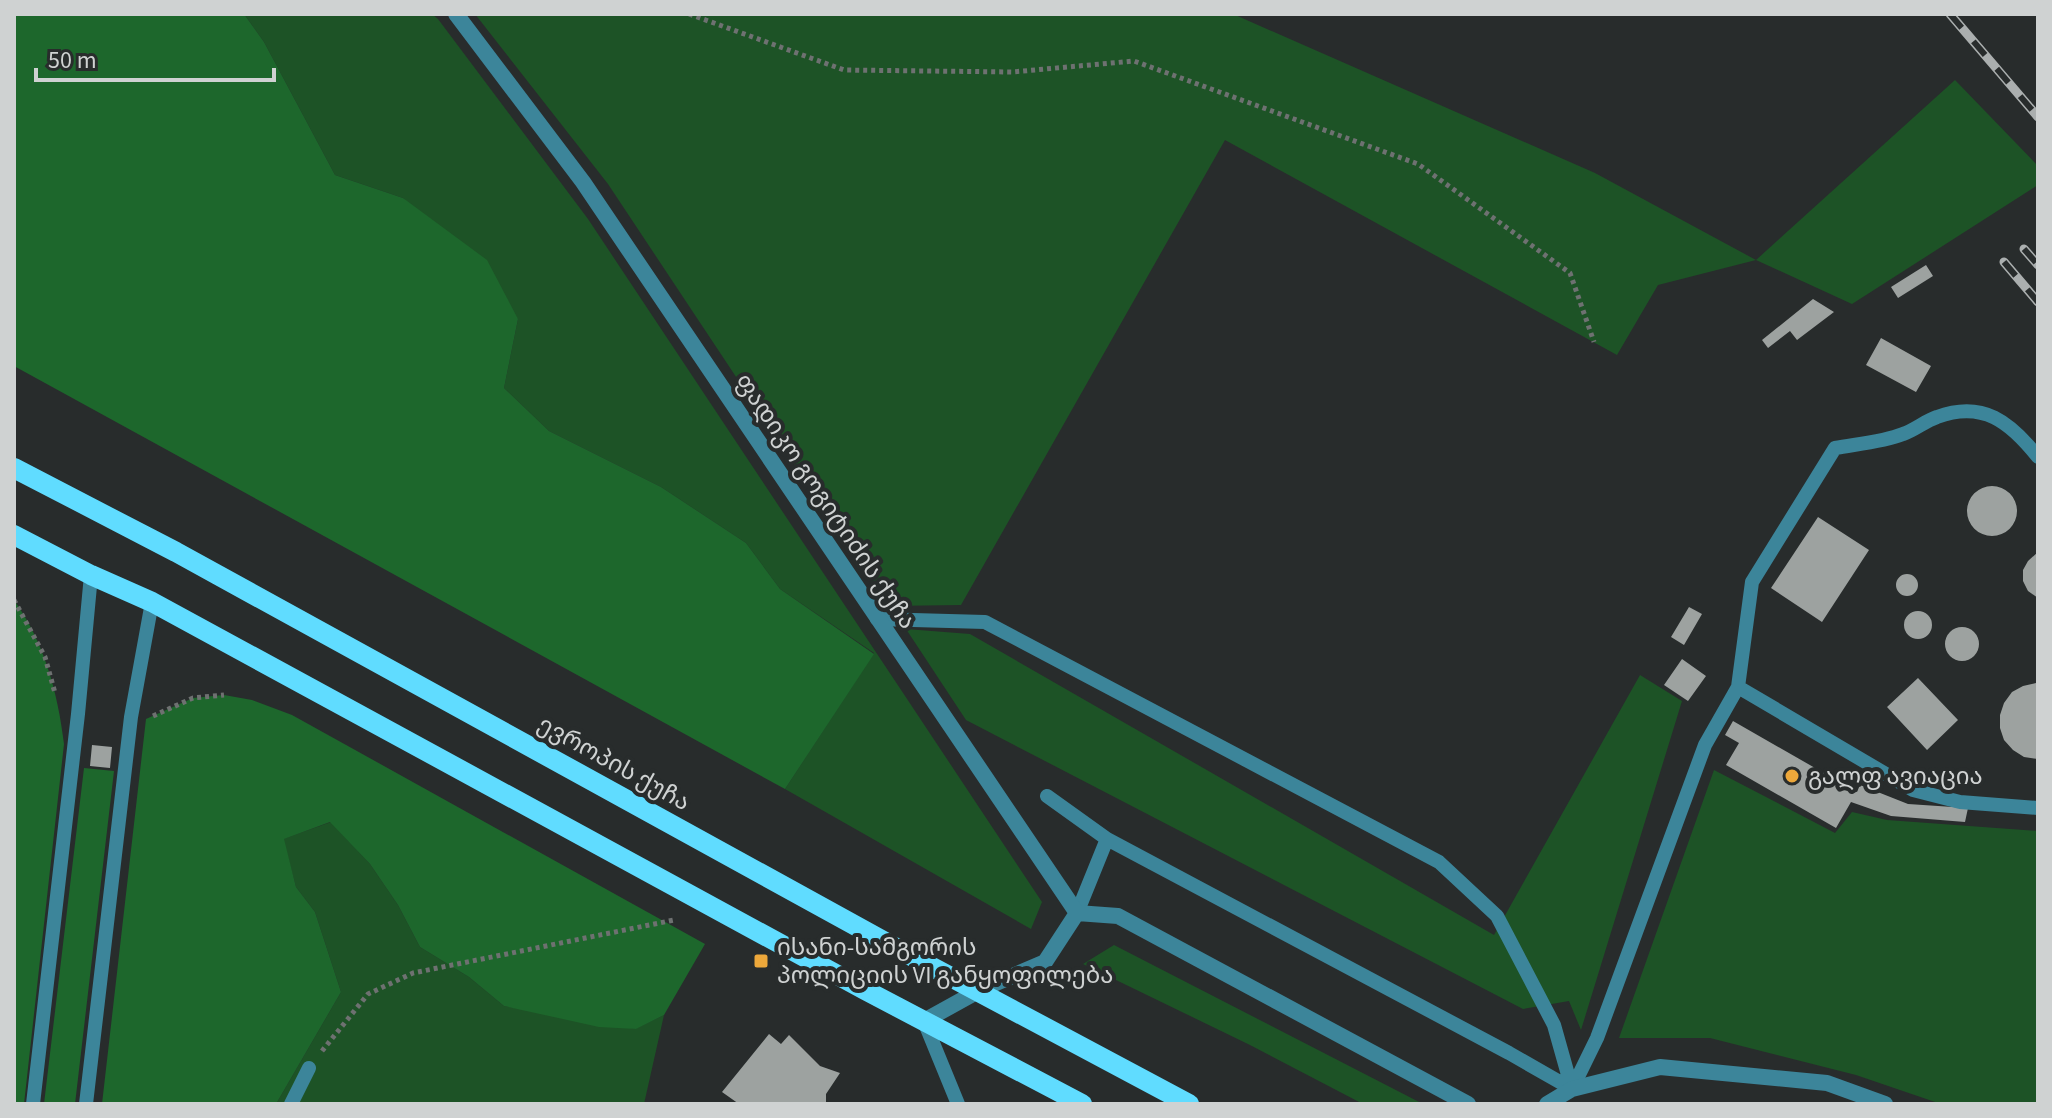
<svg xmlns="http://www.w3.org/2000/svg" width="2052" height="1118" viewBox="0 0 2052 1118" font-family="'Source Sans 3','Noto Sans Georgian',sans-serif">
	<style>
		.green { fill: #1d5326 }
		.forest { fill: #1d672c }
		.building { fill: #9da2a0 }
		.lines { fill: none; stroke-linecap: round; stroke-linejoin: round }
		.path { stroke: #6e7171; stroke-width: 5; stroke-dasharray: 4 4; stroke-linecap: butt }
		.lane { stroke: #3c859a; stroke-width: 14 }
		.street { stroke: #3c859a; stroke-width: 16 }
		.primary { stroke: #60dcff; stroke-width: 20 }
		.rail-casing { stroke: #abafaf; stroke-width: 9 }
		.rail { stroke: #282c2c; stroke-width: 6; stroke-dasharray: 18; stroke-linecap: butt }
		.poi-dot { fill: #eda83b; stroke: #282c2c; stroke-width: 3 }
		.labels { text-anchor: middle; stroke-width: 8; stroke-linejoin: round; paint-order: stroke }
		.street-label { font-size: 24px; fill: #cfd2d2; stroke: #282c2c }
		.poi-label { font-size: 24px; fill: #cfd2d2; stroke: #282c2c; text-anchor: start }
	</style>
	<rect width="100%" height="100%" fill="#282c2c"/>
	<path class="green" d="M 244,14 L 432,14 L 438,19 L 588,219 L 1042,902 L 1031,929 L 785,789 L 874,653 L 780,589 L 746,543 L 661,487 L 549,431 L 504,388 L 518,319 L 403,198 L 335,175 L 264,42 Z
		M 475,14 L 1233,14 L 1595,173 L 1756,260 L 1955,80 L 2038,166 L 2038,185 L 1852,304 L 1756,260 L 1658,285 L 1617,355 L 1225,140 L 961,605 L 888,606 L 608,184 Z
		M 906,629 L 970,634 L 1494,935 L 1640,675 L 1682,701 L 1581,1030 L 1569,1001 L 1523,1009 L 966,720 Z
		M 1714,770 L 1835,833 L 1852,812 L 1887,820 L 2038,831 L 2038,1104 L 1941,1104 L 1856,1075 L 1710,1038 L 1619,1038 Z
		M 331,822 L 370,864 L 398,905 L 420,947 L 469,977 L 504,1006 L 635,1029 L 664,1015 L 644,1104 L 276,1104 L 341,992 L 315,912 L 296,887 L 283,839 Z
		M 1114,945 L 1423,1104 L 1363,1104 L 1250,1045 L 1083,964 Z"/>
	<path class="forest" d="M 14,14 L 244,14 L 264,42 L 335,175 L 403,198 L 487,260 L 518,319 L 504,388 L 549,431 L 661,487 L 746,543 L 780,589 L 874,654 L 785,789 L 14,366 Z
		M 14,600 C 44,642 58,693 64,744 L 24,1104 L 14,1104 Z
		M 224,695 L 252,700 L 292,715 L 705,944 L 664,1015 L 636,1029 L 599,1027 L 504,1006 L 469,977 L 420,947 L 398,905 L 370,864 L 330,822 L 284,839 L 296,887 L 315,912 L 341,992 L 276,1104 L 102,1104 L 146,719 L 193,698 Z
		M 84,768 L 114,771 L 75,1104 L 44,1104 Z"/>
	<path class="building" d="M 1926,265 L 1933,276 L 1898,298 L 1891,287 Z
		M 1813,299 L 1834,312 L 1797,340 L 1790,331 L 1768,348 L 1762,340 Z
		M 1881,338 L 1931,366 L 1916,392 L 1866,365 Z
		M1967 511a25 25 0 1 1 50 0a25 25 0 1 1-50 0Z
		M 1818,517 L 1869,550 L 1822,622 L 1771,588 Z
		M 2038,552 L 2038,598 L 2028,591 L 2023,581 L 2023,570 L 2028,561 Z
		M1896 585a11 11 0 1 1 22 0a11 11 0 1 1-22 0Z
		M 1689,607 L 1702,614 L 1684,645 L 1671,637 Z
		M1904 625a14 14 0 1 1 28 0a14 14 0 1 1-28 0Z
		M1945 644a17 17 0 1 1 34 0a17 17 0 1 1-34 0Z
		M 1682,659 L 1706,676 L 1688,701 L 1664,685 Z
		M 1918,678 L 1958,720 L 1927,750 L 1887,707 Z
		M 2036,683 L 2038,684 L 2038,759 L 2024,757 L 2013,750 L 2004,740 L 2000,728 L 2000,715 L 2004,703 L 2012,692 L 2023,686 Z
		M 1733,721 L 1857,792 L 1860,785 L 1908,804 L 1968,808 L 1965,822 L 1891,816 L 1851,802 L 1836,828 L 1726,765 L 1739,743 L 1725,735 Z
		M 92,745 L 112,747 L 110,768 L 90,766 Z
		M 769,1034 L 781,1044 L 789,1035 L 820,1066 L 840,1073 L 826,1094 L 826,1104 L 739,1104 L 722,1092 Z"/>
	<g class="lines">
		<path class="path" d="M 689,14 L 844,70 L 1012,72 L 1134,61 L 1418,164 L 1570,273 L 1594,342
			M 14,600 L 45,657 L 55,693
			M 153,716 L 193,698 L 224,695
			M 322,1051 L 368,994 L 413,973 L 674,920"/>
		<path class="lane" d="M 877,619 L 985,622 L 1439,862 L 1497,916 L 1554,1025 L 1572,1089
			M 1738,687 L 1913,790 L 1960,802 L 2038,808
			M 1047,796 L 1107,839
			M 1077,913 L 1107,839 L 1509,1053 L 1572,1089
			M 924,1021 L 958,1104
			M 1572,1089 L 1597,1038 L 1705,745 L 1738,687 L 1752,582 L 1835,448 C 1857,444 1883,442 1903,434 C 1915,430 1925,421 1937,417 C 1983,400 2010,422 2038,457
			M 33,1104 L 78,714 L 91,575
			M 86,1104 L 131,717 L 152,602
			M 291,1104 L 309,1068"/>
		<path class="street" d="M 456,14 L 583,182 L 1077,913
			M 1077,913 L 1118,916 L 1468,1104
			M 924,1021 L 980,990 L 1045,962 L 1077,913
			M 1547,1104 L 1572,1089 L 1660,1067 L 1827,1083 L 1885,1104"/>
		<path class="primary" d="M 14,468 L 176,552 L 887,943 L 1189,1104
			M 14,535 L 91,575 L 152,602 L 865,990 L 1082,1104"/>
		<g class="rail-casing">
			<path id="rail" d="M 1950,14 L 2038,117
				M 2024,249 L 2038,265
				M 2004,262 L 2038,302"/>
		</g>
		<use href="#rail" class="rail"/>
	</g>
	<g class="poi-dot">
		<circle cx="1792" cy="776" r="8"/>
		<rect x="753" y="953" width="16" height="16" rx="4"/>
	</g>
	<g class="labels">
		<g class="street-label">
			<text transform="translate(826 501) rotate(56)" y="8">ფადიკო გოგიტიძის ქუჩა</text>
			<text transform="translate(614 763) rotate(29)" y="8">ევროპის ქუჩა</text>
		</g>
		<g class="poi-label">
			<text x="1808" y="784">გალფ ავიაცია</text>
			<text x="777" y="955">ისანი-სამგორის<tspan x="777" dy="28">პოლიციის VI განყოფილება</tspan></text>
		</g>
	</g>
	<rect width="2052" height="1118" fill="none" stroke="#cfd2d2" stroke-width="32"/>
	<path d="M36 68v12h238v-12" fill="none" stroke="#cfd2d2" stroke-width="4"/>
	<text x="48" y="68" font-size="24" fill="#cfd2d2" stroke="#282c2c" stroke-width="6" paint-order="stroke">50 m</text>
</svg>
